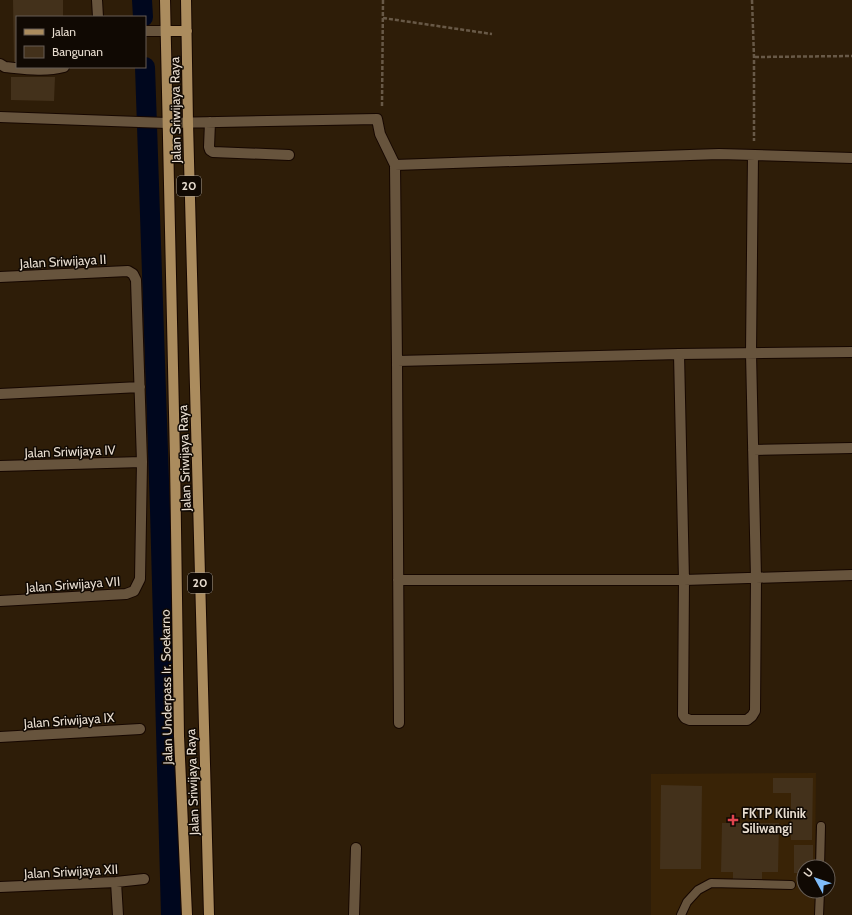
<svg xmlns="http://www.w3.org/2000/svg" width="852" height="915" viewBox="0 0 852 915" font-family="Cabin,sans-serif">
	<style>
		.built { fill: #392306 }
		.lines { fill: none; stroke-linecap: round; stroke-linejoin: round }
		.canal { stroke: #00071e; stroke-width: 20 }
		.building { fill: #43311b }
		.lane-casing { stroke: #160700; stroke-width: 10 }
		.street-casing { stroke: #160700; stroke-width: 12 }
		.primary-casing { stroke: #160700; stroke-width: 12 }
		.path { stroke: #685947; stroke-width: 2.5; stroke-dasharray: 4 2; stroke-linecap: butt }
		.lane { stroke: #67543d; stroke-width: 8 }
		.street { stroke: #67543d; stroke-width: 10 }
		.primary { stroke: #ab8c5e; stroke-width: 10 }
		.health-dot { fill: #e0444e; stroke: #100903; stroke-width: 1.5 }
		.labels { text-anchor: middle; stroke-width: 3; stroke-linejoin: round; paint-order: stroke }
		.shield { fill: #100903; stroke: #a69d92; stroke-width: 1 }
		.shield-label { font-size: 12px; font-weight: bold; fill: #e7dccf }
		.street-label { font-size: 13px; fill: #e7dccf; stroke: #100903 }
		.poi-label { font-size: 13px; font-weight: bold; fill: #e7dccf; stroke: #100903; text-anchor: start }
	</style>
	<rect width="100%" height="100%" fill="#2e1d08"/>
	<path class="built" d="M 816,773 L 815,867 L 804,867 L 804,891 L 815,891 L 815,915 L 651,915 L 651,774 Z"/>
	<g class="lines">
		<path class="canal" d="M 142,0 L 143,17
			M 145,67 L 160,510 L 171,915"/>
	</g>
	<path class="building" d="M 13,0 L 63,0 L 63,17 L 17,17 L 17,63 L 14,63 Z
		M 11,77 L 55,77 L 54,101 L 11,100 Z
		M 773,778 L 813,778 L 812,840 L 791,840 L 791,793 L 773,793 Z
		M 661,785 L 702,786 L 701,869 L 660,869 Z
		M 722,823 L 779,823 L 778,872 L 762,872 L 762,879 L 733,879 L 733,872 L 721,872 Z
		M 794,845 L 813,845 L 813,867 L 804,867 L 804,873 L 794,873 Z"/>
	<g class="lines">
		<g class="lane-casing">
			<path id="lane" d="M 820,867 L 821,826
				M 681,915 L 687,902 L 698,890 L 711,883 L 791,885
				M 819,915 L 820,891"/>
		</g>
		<g class="street-casing">
			<path id="street" d="M 97,0 L 98,17
				M 145,31 L 166,31
				M 0,64 L 5,67 C 25,69 45,72 64,67
				M 0,117 L 167,123 L 377,119 L 380,134 L 395,165 L 397,361 L 399,723
				M 210,122 L 209,147 L 210,150 L 213,152 L 289,155
				M 395,165 L 719,154 L 852,158
				M 0,277 L 128,271 L 133,274 L 136,280 L 142,462 L 140,579 L 134,591 L 126,594 L 0,601
				M 679,354 L 684,580 L 683,715 L 685,718 L 690,720 L 747,720 L 752,716 L 755,711 L 756,578 L 751,353 L 753,155
				M 397,361 L 679,354 L 852,352
				M 0,394 L 140,387
				M 753,450 L 852,448
				M 0,466 L 142,462
				M 398,580 L 684,580 L 852,575
				M 0,737 L 140,729
				M 116,882 L 118,915
				M 0,887 L 116,882 L 144,879
				M 354,915 L 356,848"/>
		</g>
		<g class="primary-casing">
			<path id="primary" d="M 165,0 L 175,459 L 179,736 L 187,915
				M 186,0 L 188,123 L 209,915
				M 166,31 L 187,31"/>
		</g>
		<path class="path" d="M 752,0 L 754,57 L 754,141
			M 383,18 L 492,34
			M 755,57 L 852,56
			M 382,106 L 383,0"/>
		<use href="#lane" class="lane"/>
		<use href="#street" class="street"/>
		<use href="#primary" class="primary"/>
	</g>
	<path class="health-dot" d="M731 814h4v4h4v4h-4v4h-4v-4h-4v-4h4z"/>
	<g class="labels">
		<g class="shield">
			<rect x="177" y="176" width="24" height="20" rx="3"/>
			<rect x="188" y="573" width="24" height="20" rx="3"/>
		</g>
		<g class="shield-label">
			<text x="189" y="190">20</text>
			<text x="200" y="587">20</text>
		</g>
		<g class="street-label">
			<text transform="translate(175 110) rotate(-91)" y="5">Jalan Sriwijaya Raya</text>
			<text transform="translate(63 261) rotate(-3)" y="5">Jalan Sriwijaya II</text>
			<text transform="translate(70 451) rotate(-2)" y="5">Jalan Sriwijaya IV</text>
			<text transform="translate(184 458) rotate(-92)" y="5">Jalan Sriwijaya Raya</text>
			<text transform="translate(73 584) rotate(-4)" y="5">Jalan Sriwijaya VII</text>
			<text transform="translate(166 687) rotate(-91)" y="5">Jalan Underpass Ir. Soekarno</text>
			<text transform="translate(69 720) rotate(-4)" y="5">Jalan Sriwijaya IX</text>
			<text transform="translate(192 782) rotate(-92)" y="5">Jalan Sriwijaya Raya</text>
			<text transform="translate(71 871) rotate(-3)" y="5">Jalan Sriwijaya XII</text>
		</g>
		<g class="poi-label">
			<text x="742" y="818">FKTP Klinik<tspan x="742" dy="15">Siliwangi</tspan></text>
		</g>
	</g>
	<rect x="16" y="16" width="130" height="52" fill="#100903" stroke="#665d55"/>
	<rect x="24" y="29" width="20" height="6" fill="#ab8c5e" stroke="#665d55"/>
	<text x="52" y="36" font-size="12" fill="#e7dccf">Jalan</text>
	<rect x="24" y="46" width="20" height="12" fill="#43311b" stroke="#665d55"/>
	<text x="52" y="56" font-size="12" fill="#e7dccf">Bangunan</text>
	<g transform="translate(816 879) rotate(310)"><circle r="19" fill="#100903" stroke="#665d55"/>
	<path d="M0-3L7 15L0 10L-7 15Z" fill="#80bdfa"/>
	<text y="-6" font-size="11" font-weight="bold" text-anchor="middle" fill="#e7dccf">U</text>
	</g>
</svg>
